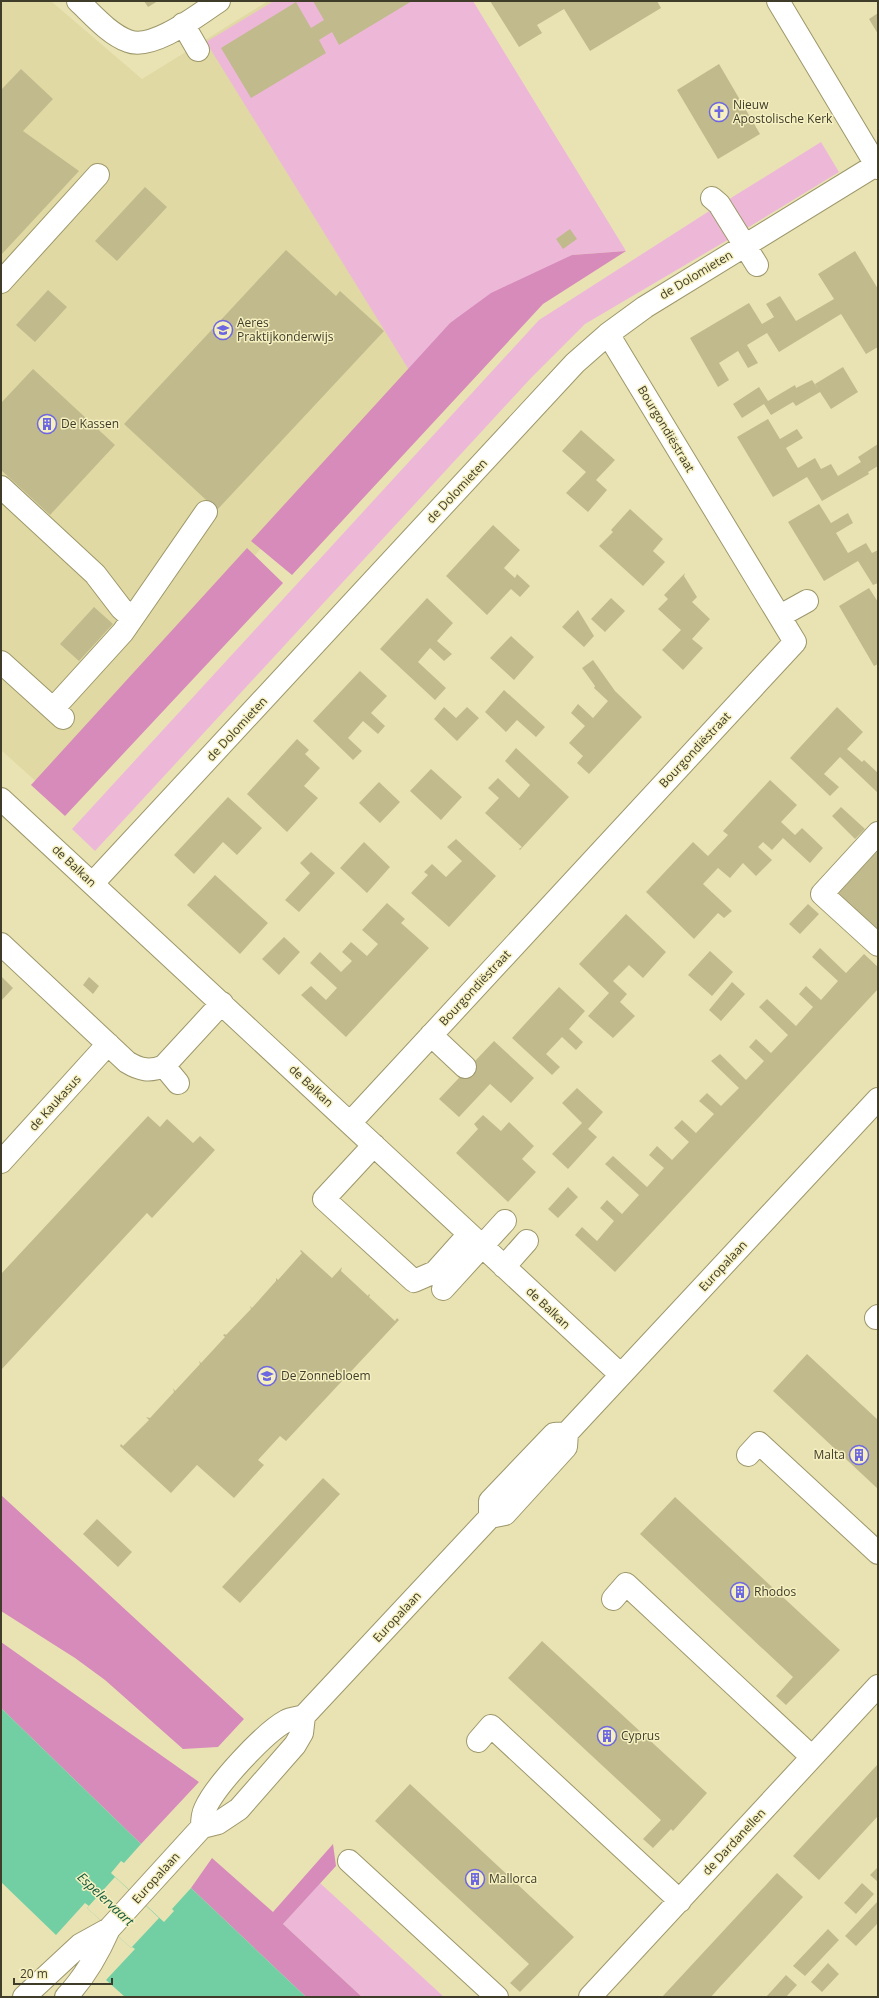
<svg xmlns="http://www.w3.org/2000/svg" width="879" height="1998" viewBox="0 0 879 1998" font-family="'Open Sans',sans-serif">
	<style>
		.built { fill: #e0d9a3 }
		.green { fill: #edb8d8 }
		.forest { fill: #d78bbb }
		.water { fill: #72cfa3 }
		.pier { fill: #e9e3b4 }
		.building { fill: #c0ba8d }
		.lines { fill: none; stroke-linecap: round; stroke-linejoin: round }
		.minor-casing { stroke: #9d976a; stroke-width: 24 }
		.minor { stroke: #fff; stroke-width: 22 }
		.labels { text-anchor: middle; stroke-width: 3; stroke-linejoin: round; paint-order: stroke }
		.poi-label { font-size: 12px; fill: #3f3d2a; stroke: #f6f0c1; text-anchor: start }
		.street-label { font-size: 12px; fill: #3f3d2a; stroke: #f6f0c1 }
		.water-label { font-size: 13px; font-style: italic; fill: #0e583b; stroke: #f6f0c1 }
	</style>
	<rect width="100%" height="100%" fill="#e9e3b4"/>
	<path class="built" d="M 1,1 L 51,1 L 142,79 L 268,1 L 469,1 L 587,197 L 41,786 L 1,750 Z"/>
	<path class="green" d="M 274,1 L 473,1 L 626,251 L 572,255 L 450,323 L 409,370 L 206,42 Z
		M 821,142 L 839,172 L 744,230 L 726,201 Z
		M 714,208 L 731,238 L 585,324 L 531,378 L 95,851 L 72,829 L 539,320 Z
		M 320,1883 L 444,1997 L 362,1997 L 283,1924 Z"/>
	<path class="forest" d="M 626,251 L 543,304 L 292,575 L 251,541 L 450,323 L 491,293 L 572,255 Z
		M 247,548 L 283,583 L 65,816 L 31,785 Z
		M 1,1495 L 244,1719 L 218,1747 L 183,1749 L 105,1680 L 75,1658 L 1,1611 Z
		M 1,1642 L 199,1782 L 141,1844 L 1,1708 Z
		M 333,1844 L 336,1866 L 283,1924 L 362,1997 L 306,1997 L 191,1888 L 212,1858 L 273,1912 Z"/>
	<path class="water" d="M 1,1708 L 141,1844 L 124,1863 L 121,1861 L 111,1873 L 164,1922 L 174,1911 L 172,1909 L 191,1888 L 306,1997 L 125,1997 L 106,1980 L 135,1949 L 132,1947 L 131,1948 L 87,1908 L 89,1906 L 85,1903 L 56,1935 L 1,1882 Z"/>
	<path class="pier" d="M 115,1877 L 159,1918 L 131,1948 L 87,1908 Z"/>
	<path class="building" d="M 144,1 L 158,1 L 148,7 Z
		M 313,1 L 412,1 L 339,45 L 332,32 L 319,40 L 326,53 L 251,98 L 221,48 L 296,2 L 311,28 L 324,20 Z
		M 490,1 L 657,1 L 661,8 L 590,51 L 564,9 L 537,25 L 542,33 L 519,47 Z
		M 878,13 L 878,34 L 869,19 Z
		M 719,64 L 760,134 L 718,159 L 677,90 Z
		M 21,69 L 53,99 L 23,131 L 79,171 L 1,255 L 1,90 Z
		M 145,187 L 167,207 L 117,261 L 95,241 Z
		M 570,229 L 577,239 L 563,249 L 556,239 Z
		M 286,250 L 336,296 L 340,291 L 384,331 L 217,510 L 124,424 Z
		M 855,251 L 878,289 L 878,347 L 866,354 L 841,314 L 779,352 L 767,333 L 747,345 L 758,363 L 748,368 L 738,351 L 719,363 L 729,380 L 718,387 L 690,338 L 749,303 L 762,324 L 774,317 L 766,304 L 780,296 L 796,321 L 834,299 L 818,274 Z
		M 48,290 L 67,307 L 35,342 L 16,325 Z
		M 843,367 L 858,392 L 831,409 L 820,392 L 796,406 L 793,402 L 771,415 L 764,404 L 742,418 L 733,404 L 759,387 L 768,401 L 795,385 L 796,388 L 812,380 L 818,389 L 815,384 Z
		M 33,369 L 115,445 L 50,515 L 1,470 L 1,403 Z
		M 768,419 L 780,439 L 797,429 L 803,438 L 786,448 L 798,468 L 815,458 L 821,469 L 831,464 L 838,476 L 861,462 L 858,457 L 878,444 L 878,466 L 868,472 L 869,474 L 822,501 L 807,477 L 773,497 L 737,437 Z
		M 581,430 L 615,460 L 596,480 L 607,490 L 588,512 L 566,493 L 586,472 L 562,451 Z
		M 819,504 L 831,523 L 848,513 L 853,523 L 836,533 L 848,553 L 866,543 L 872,553 L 878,550 L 878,583 L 873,585 L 858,561 L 824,581 L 788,522 Z
		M 630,509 L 663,539 L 653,551 L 665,562 L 643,586 L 599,546 L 613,532 L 611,530 Z
		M 493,525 L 520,550 L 504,568 L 515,578 L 517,574 L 530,586 L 520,597 L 511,589 L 487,615 L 446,576 Z
		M 685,573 L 684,576 L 697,597 L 692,602 L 710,619 L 692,639 L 703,648 L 683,670 L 662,650 L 681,630 L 658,609 L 668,599 L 664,595 Z
		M 869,588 L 878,602 L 878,664 L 874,666 L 839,606 Z
		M 427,598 L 453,623 L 437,641 L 452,654 L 444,661 L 430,648 L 418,662 L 446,688 L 435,700 L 380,649 Z
		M 611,598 L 625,611 L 605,632 L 591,619 Z
		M 94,607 L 113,624 L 79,661 L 60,644 Z
		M 578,610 L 594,636 L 584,647 L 562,627 Z
		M 511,636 L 534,657 L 514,680 L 490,658 Z
		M 593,660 L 615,691 L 642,717 L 589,774 L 577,763 L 583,756 L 569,743 L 585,726 L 571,713 L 578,704 L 593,718 L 608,701 L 594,688 L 595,686 L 582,668 Z
		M 360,671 L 387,696 L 371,713 L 385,726 L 378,734 L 363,721 L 348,738 L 362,751 L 353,760 L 313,721 Z
		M 504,690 L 545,727 L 536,737 L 517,720 L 506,732 L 485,712 Z
		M 444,707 L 456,718 L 467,707 L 479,718 L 457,741 L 434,719 Z
		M 837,707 L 863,732 L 847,749 L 862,762 L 864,760 L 878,773 L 878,793 L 840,757 L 824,774 L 839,787 L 830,796 L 790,758 Z
		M 297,739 L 309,750 L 305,754 L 320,768 L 304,786 L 318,798 L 287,832 L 247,794 Z
		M 516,748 L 569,797 L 520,850 L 519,849 L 522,847 L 485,813 L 499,798 L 488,788 L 498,778 L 519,798 L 530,785 L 505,761 Z
		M 431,769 L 462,797 L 441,820 L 410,791 Z
		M 770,780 L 797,805 L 781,822 L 795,835 L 802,828 L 823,848 L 810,863 L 783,838 L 772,850 L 763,842 L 758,847 L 772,860 L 756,876 L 743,863 L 730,878 L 718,868 L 703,884 L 732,911 L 724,918 L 718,913 L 694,939 L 646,892 L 693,842 L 708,856 L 728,835 L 723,831 Z
		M 379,782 L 400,802 L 380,823 L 359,803 Z
		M 228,797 L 262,828 L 237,855 L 223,842 L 194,874 L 174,855 Z
		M 841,807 L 865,829 L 855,839 L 832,816 Z
		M 456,839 L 496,876 L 449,927 L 411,893 L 428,875 L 424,872 L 432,864 L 446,877 L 462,861 L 447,847 Z
		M 364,842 L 390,867 L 367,893 L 340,868 Z
		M 878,851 L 878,937 L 835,897 Z
		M 311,852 L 335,873 L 299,912 L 285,900 L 310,873 L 300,863 Z
		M 215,875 L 268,923 L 240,954 L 187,905 Z
		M 387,903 L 405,919 L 401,923 L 429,948 L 346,1037 L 301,995 L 311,986 L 326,1000 L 337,988 L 310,963 L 320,952 L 341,972 L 352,961 L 342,952 L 351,942 L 367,956 L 378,944 L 362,930 Z
		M 808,904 L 819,914 L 800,934 L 789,924 Z
		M 626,914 L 666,952 L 643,978 L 629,965 L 613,981 L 627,994 L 620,1002 L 635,1016 L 613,1038 L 588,1016 L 609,993 L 579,964 Z
		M 284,937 L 300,952 L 279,975 L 262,959 Z
		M 820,948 L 846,973 L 864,954 L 878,967 L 878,989 L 615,1272 L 575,1235 L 582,1227 L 597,1241 L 614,1221 L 600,1208 L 607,1200 L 622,1214 L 639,1195 L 605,1164 L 613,1156 L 647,1187 L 664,1168 L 649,1155 L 657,1146 L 672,1160 L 689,1142 L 674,1128 L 682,1120 L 696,1133 L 714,1114 L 699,1101 L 707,1093 L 721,1106 L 739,1088 L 711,1061 L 720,1054 L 746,1080 L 764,1061 L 749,1047 L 756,1039 L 771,1053 L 788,1035 L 759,1007 L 767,999 L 796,1026 L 813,1007 L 799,994 L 806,986 L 821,1000 L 838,981 L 812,957 Z
		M 710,951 L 733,972 L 712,996 L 688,975 Z
		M 1,976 L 13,988 L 1,1001 Z
		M 89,977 L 99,986 L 93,994 L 83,985 Z
		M 732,982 L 745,994 L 721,1021 L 709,1010 Z
		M 559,987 L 585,1011 L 569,1029 L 583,1042 L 576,1050 L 562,1037 L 546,1054 L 560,1067 L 552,1075 L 512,1038 Z
		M 494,1041 L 534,1078 L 511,1103 L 490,1084 L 459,1117 L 439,1099 Z
		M 577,1088 L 603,1112 L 588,1129 L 597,1137 L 568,1169 L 552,1154 L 582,1123 L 562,1103 Z
		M 483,1115 L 501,1131 L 509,1122 L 534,1146 L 522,1159 L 536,1172 L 508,1202 L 456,1153 L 478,1129 L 474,1124 Z
		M 148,1116 L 160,1127 L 167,1119 L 193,1143 L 200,1136 L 215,1150 L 152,1218 L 147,1213 L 1,1370 L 1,1274 Z
		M 568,1187 L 578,1197 L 558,1218 L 548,1209 Z
		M 301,1250 L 332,1278 L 342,1267 L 341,1271 L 368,1296 L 369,1294 L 370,1295 L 369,1297 L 395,1321 L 397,1318 L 399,1320 L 286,1441 L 280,1436 L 258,1460 L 264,1465 L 234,1498 L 197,1465 L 171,1493 L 120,1446 L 121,1444 L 123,1446 L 149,1420 L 146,1417 L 150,1418 L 174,1392 L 173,1388 L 175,1391 L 200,1364 L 199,1361 L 201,1363 L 225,1337 L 223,1335 L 225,1334 L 226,1335 L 251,1309 L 250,1306 L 252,1308 L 276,1281 L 276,1278 L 278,1280 L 302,1253 L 300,1251 Z
		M 807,1354 L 878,1420 L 878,1489 L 773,1391 Z
		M 323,1478 L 340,1494 L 240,1603 L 222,1587 Z
		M 675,1497 L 840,1650 L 786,1705 L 776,1696 L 793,1677 L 640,1534 Z
		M 97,1519 L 132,1552 L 118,1567 L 83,1534 Z
		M 542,1641 L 707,1793 L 673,1831 L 671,1829 L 653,1848 L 643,1839 L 661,1820 L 508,1678 Z
		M 878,1764 L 878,1816 L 819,1880 L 793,1856 Z
		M 410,1784 L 574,1937 L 520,1992 L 510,1983 L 529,1964 L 375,1821 Z
		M 878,1867 L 878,1882 L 870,1875 Z
		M 777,1873 L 803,1897 L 718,1989 L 711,1997 L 662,1997 Z
		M 862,1883 L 874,1894 L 856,1914 L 844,1903 Z
		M 878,1901 L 878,1923 L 856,1946 L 845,1936 Z
		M 828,1929 L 839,1940 L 805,1976 L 793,1966 Z
		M 828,1963 L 839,1974 L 822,1992 L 811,1982 Z
		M 786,1975 L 797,1985 L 786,1997 L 766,1997 Z"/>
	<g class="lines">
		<g class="minor-casing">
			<path id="minor" d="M 78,1 C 93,15 109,34 128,41 C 153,51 199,14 219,1
				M 778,1 L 878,168
				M 183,24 L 198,50
				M 712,198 L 719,204 L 757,265
				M 1,282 L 98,175
				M 1,487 L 95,574 L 121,608 L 132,618
				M 780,616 L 807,601
				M 1,662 L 63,718
				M 53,709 L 123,632 L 206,512
				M 1,799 L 621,1375
				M 878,833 L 822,894 L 878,945
				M 93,883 L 575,363 L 608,334 L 645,307 L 876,165
				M 1,944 L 127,1062 C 140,1070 150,1072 164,1066 L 222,1003
				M 431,1035 L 465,1067
				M 164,1066 L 178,1083
				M 350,1123 L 795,642 L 608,334
				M 374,1145 L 324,1199 L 414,1281 L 435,1272 L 469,1234
				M 1,1162 L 108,1044
				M 504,1267 L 527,1241
				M 443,1289 L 505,1221
				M 876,1318 L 878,1316
				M 748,1455 L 759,1443 L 878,1553
				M 490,1517 L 490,1501 L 554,1434 L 567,1433
				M 613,1599 L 626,1584 L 812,1757
				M 478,1741 L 491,1726 L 680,1901
				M 202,1827 C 202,1822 202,1815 205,1809 C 215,1786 264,1733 286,1721 C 291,1718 299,1718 304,1716
				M 349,1861 L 497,1997
				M 24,1997 L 80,1945 L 109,1929 L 202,1827 L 218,1823 L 239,1809 L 295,1745 L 302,1733 L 304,1716 L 490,1517 L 505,1514 L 566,1447 L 567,1433 L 878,1099
				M 66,1997 C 85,1977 98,1954 109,1929
				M 590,1997 L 878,1686"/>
		</g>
		<use href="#minor" class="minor"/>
	</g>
	<defs>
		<g id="church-ring" transform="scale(1)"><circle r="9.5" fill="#f6f0c1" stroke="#6d67e1" stroke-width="1.5"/><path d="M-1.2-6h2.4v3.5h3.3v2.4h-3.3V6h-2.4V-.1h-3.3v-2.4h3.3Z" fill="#6d67e1"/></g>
		<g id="school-ring" transform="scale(1)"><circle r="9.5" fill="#f6f0c1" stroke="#6d67e1" stroke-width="1.5"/><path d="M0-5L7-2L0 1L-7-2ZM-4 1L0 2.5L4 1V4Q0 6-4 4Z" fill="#6d67e1"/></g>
		<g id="building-ring" transform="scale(1)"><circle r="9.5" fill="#f6f0c1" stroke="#6d67e1" stroke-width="1.5"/><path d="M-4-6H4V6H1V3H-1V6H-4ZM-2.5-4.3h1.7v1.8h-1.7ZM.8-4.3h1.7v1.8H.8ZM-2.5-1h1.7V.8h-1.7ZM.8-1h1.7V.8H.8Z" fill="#6d67e1"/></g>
	</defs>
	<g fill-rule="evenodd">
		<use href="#church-ring" x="719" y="112"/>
		<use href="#school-ring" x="223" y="330"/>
		<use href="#building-ring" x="47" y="424"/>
		<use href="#school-ring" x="267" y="1376"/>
		<use href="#building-ring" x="859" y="1455"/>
		<use href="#building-ring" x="740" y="1592"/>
		<use href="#building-ring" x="607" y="1736"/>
		<use href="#building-ring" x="475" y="1879"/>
	</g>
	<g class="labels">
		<g class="poi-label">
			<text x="733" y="109">Nieuw<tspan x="733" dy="14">Apostolische Kerk</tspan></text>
			<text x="237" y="327">Aeres<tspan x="237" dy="14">Praktijkonderwijs</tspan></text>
			<text x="61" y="428">De Kassen</text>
			<text x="281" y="1380">De Zonnebloem</text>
			<text x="845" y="1459" text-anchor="end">Malta</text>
			<text x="754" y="1596">Rhodos</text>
			<text x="621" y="1740">Cyprus</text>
			<text x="489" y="1883">Mallorca</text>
		</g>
		<g class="street-label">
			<text transform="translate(696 275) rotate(-31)" y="4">de Dolomieten</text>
			<text transform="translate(666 429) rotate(59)" y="4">Bourgondiëstraat</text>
			<text transform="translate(457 491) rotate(-47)" y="4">de Dolomieten</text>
			<text transform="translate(237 729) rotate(-47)" y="4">de Dolomieten</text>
			<text transform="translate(695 750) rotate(-47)" y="4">Bourgondiëstraat</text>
			<text transform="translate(74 866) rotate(43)" y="4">de Balkan</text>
			<text transform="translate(475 988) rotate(-47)" y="4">Bourgondiëstraat</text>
			<text transform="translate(311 1086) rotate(43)" y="4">de Balkan</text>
			<text transform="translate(55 1103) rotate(-48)" y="4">de Kaukasus</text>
			<text transform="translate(723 1266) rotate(-47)" y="4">Europalaan</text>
			<text transform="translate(548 1308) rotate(43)" y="4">de Balkan</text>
			<text transform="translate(397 1617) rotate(-47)" y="4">Europalaan</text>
			<text transform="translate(734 1842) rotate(-47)" y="4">de Dardanellen</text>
			<text transform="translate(156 1878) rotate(-48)" y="4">Europalaan</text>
		</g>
		<g class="water-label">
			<text transform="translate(106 1899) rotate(43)" y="5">Espelervaart</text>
		</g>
	</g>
	<rect width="879" height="1998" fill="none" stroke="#3f3d2a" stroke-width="4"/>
	<path d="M14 1978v6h98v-6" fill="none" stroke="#3f3d2a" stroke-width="2"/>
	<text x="20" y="1978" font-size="12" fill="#3f3d2a" stroke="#f6f0c1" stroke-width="3" paint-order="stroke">20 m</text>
</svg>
